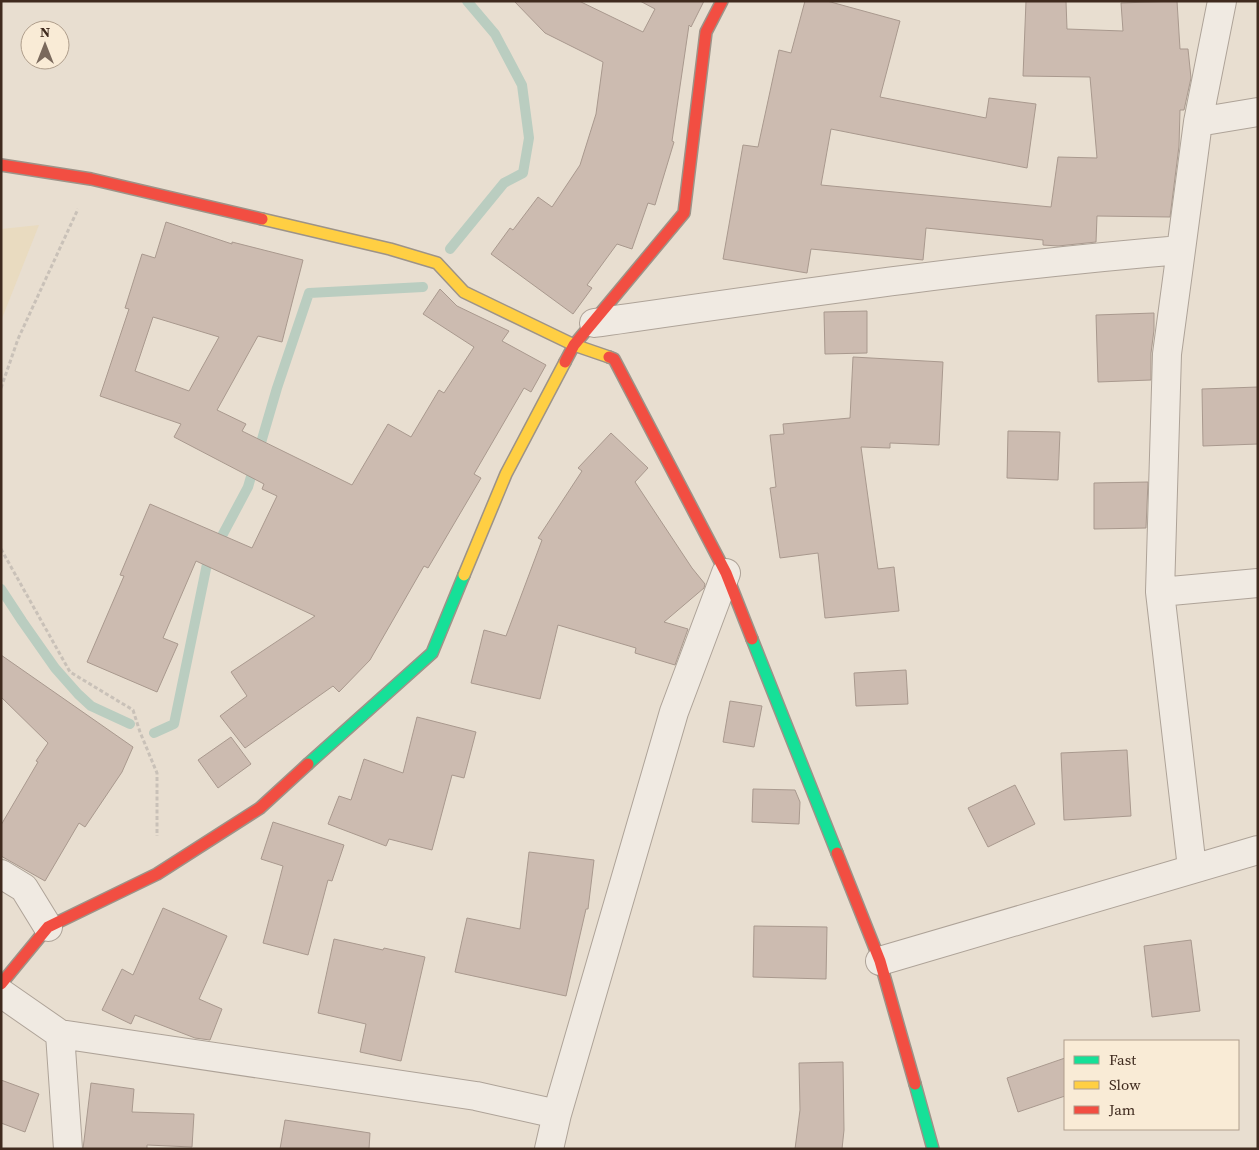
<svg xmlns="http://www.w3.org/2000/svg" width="1259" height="1150" viewBox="0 0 1259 1150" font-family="'Source Serif 4',serif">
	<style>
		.farmland { fill: #e9dbc0 }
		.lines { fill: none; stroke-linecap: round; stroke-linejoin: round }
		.stream { stroke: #bacdc0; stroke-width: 10 }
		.building { fill: #ccbbb0; stroke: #a9998e; fill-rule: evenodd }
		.street-casing { stroke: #aea398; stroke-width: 30 }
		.fast-casing { stroke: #9d9388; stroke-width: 14 }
		.slow-casing { stroke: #9d9388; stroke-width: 14 }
		.jam-casing { stroke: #9d9388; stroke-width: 14 }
		.path { stroke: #c9c1b8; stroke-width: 3; stroke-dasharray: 4 2.5; stroke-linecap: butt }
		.street { stroke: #f0eae2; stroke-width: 28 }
		.fast { stroke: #16e098; stroke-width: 11 }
		.slow { stroke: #ffcf43; stroke-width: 11 }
		.jam { stroke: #f24e42; stroke-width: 11 }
	</style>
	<rect width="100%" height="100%" fill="#e8ded0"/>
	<path class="farmland" d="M 39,225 L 1,321 L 1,229 Z"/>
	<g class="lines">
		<path class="stream" d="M 450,249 L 504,183 L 523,173 L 529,138 L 522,85 L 495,34 L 467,1
			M 1,589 L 22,621 L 55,668 L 78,694 L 91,706 L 130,724
			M 154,733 L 174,724 L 207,564 L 248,487 L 277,388 L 309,293 L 423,287"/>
	</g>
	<path class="building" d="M 514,1 L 579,1 L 643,32 L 655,9 L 640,1 L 704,1 L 691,27 L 689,25 L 672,141 L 674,142 L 655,205 L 648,203 L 632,249 L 617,244 L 587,285 L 592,288 L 573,314 L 491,254 L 510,228 L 513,230 L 538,197 L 552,207 L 580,165 L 596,114 L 603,62 L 545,33 Z
		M 805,1 L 827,1 L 900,21 L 880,97 L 986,118 L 989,98 L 1036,104 L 1027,168 L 831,129 L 821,185 L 1051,207 L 1058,157 L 1097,158 L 1090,77 L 1023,76 L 1026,1 L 1066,1 L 1067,29 L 1123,31 L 1121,3 L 1177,1 L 1180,49 L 1188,49 L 1191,78 L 1184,110 L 1180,110 L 1179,146 L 1170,217 L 1097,216 L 1096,242 L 1058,246 L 1043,245 L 1043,240 L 926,228 L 923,260 L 811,249 L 807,273 L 723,259 L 743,145 L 758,147 L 779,50 L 791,53 Z
		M 166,222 L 232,244 L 232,242 L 303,260 L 282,342 L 258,336 L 217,410 L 246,424 L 242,431 L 352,485 L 388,424 L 411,437 L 439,390 L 444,393 L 474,347 L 423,314 L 440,289 L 457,306 L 509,331 L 502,341 L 546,365 L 531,392 L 524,388 L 474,474 L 481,478 L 428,568 L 424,566 L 370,660 L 339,692 L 333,686 L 245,748 L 220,716 L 247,696 L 231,672 L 315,616 L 196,561 L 163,638 L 178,644 L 157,692 L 87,662 L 124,576 L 120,575 L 150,504 L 252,548 L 277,496 L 262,489 L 264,484 L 174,437 L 181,424 L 100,396 L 129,309 L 125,308 L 142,254 L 155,258 ZM 153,317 L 219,337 L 189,391 L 135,371 Z
		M 867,311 L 867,353 L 825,354 L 824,312 Z
		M 1154,313 L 1154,330 L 1151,353 L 1151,380 L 1098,382 L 1096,315 Z
		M 853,357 L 943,362 L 939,445 L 890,443 L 890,448 L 861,447 L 878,569 L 894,567 L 899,611 L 825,618 L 818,553 L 780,558 L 770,488 L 776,487 L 770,435 L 784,434 L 783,424 L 850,418 Z
		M 1258,387 L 1258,444 L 1203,446 L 1202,389 Z
		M 1008,431 L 1060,432 L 1058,480 L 1007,478 Z
		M 611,433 L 648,468 L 635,482 L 692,568 L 705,584 L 704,588 L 664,622 L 688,629 L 675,665 L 635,653 L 636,648 L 558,625 L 540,699 L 471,683 L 484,630 L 506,636 L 542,540 L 538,538 L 582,471 L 578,468 Z
		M 1148,482 L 1146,528 L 1094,529 L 1094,483 Z
		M 1,655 L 133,747 L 122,772 L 85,827 L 79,823 L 45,881 L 1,856 L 1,825 L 38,762 L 36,761 L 48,743 L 1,697 Z
		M 906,670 L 908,704 L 856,706 L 854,673 Z
		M 730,701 L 762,706 L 754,747 L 723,742 Z
		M 417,717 L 476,732 L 464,778 L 452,775 L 432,850 L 389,839 L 386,846 L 328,824 L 339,796 L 351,800 L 364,759 L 403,773 Z
		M 231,737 L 251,764 L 218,788 L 198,760 Z
		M 1127,750 L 1131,816 L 1064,820 L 1061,753 Z
		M 1015,785 L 1035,824 L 988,847 L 968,808 Z
		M 753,789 L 795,790 L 800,802 L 799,824 L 752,822 Z
		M 273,822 L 344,845 L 332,881 L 328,880 L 308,955 L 263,943 L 283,866 L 261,859 Z
		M 529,852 L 594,860 L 588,909 L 586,909 L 566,996 L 455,972 L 467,918 L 520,929 Z
		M 163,908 L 227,936 L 199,999 L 222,1009 L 210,1040 L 195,1038 L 135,1015 L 131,1024 L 102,1010 L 122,969 L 133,975 Z
		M 754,926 L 827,927 L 826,979 L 753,977 Z
		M 334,939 L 383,950 L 384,948 L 425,957 L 401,1061 L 360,1052 L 366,1024 L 318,1013 Z
		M 1191,940 L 1200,1011 L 1152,1017 L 1144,946 Z
		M 1065,1058 L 1065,1096 L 1018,1112 L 1007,1078 Z
		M 843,1062 L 844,1130 L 842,1149 L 795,1149 L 800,1110 L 799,1063 Z
		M 1,1080 L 39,1094 L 25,1132 L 1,1123 Z
		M 91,1083 L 134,1089 L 132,1112 L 194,1114 L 192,1147 L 147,1145 L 147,1149 L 83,1149 Z
		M 285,1120 L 370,1133 L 369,1149 L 280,1149 Z"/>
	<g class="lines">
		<g class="street-casing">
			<path id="street" d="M 1198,122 L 1258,112
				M 1181,250 L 1167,354 L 1160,592 L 1192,868
				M 594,323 C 789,295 985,266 1181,250 L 1198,122 L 1222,1
				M 1160,592 L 1258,583
				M 1,874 L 24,888 L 48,927
				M 880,961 L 1258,850
				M 1,993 L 60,1034 L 68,1149
				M 60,1034 L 476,1096 L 557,1114
				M 549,1149 L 557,1114 L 674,712 L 726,573"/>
		</g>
		<g class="fast-casing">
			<path id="fast" d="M 752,639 L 837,853
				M 308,764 L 432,653 L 464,575
				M 915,1084 L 933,1149"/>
		</g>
		<g class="slow-casing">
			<path id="slow" d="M 262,219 L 390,249 L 437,263 L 464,292 L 574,345 L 609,357
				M 464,575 L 506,474 L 565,362"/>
		</g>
		<g class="jam-casing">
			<path id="jam" d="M 1,165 L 91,179 L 262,219
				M 609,357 L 614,359 L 726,573 L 752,639
				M 565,362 L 574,345 L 684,213 L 706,32 L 722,1
				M 837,853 L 880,961 L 915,1084
				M 1,984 L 48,927 L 157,874 L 260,808 L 308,764"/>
		</g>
		<path class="path" d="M 1,388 L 18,339 L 78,209
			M 1,549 L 70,672 L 133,710 L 140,732 L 157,773 L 157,836"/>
		<use href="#street" class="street"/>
		<use href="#fast" class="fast"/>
		<use href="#slow" class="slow"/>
		<use href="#jam" class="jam"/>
	</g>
	<rect width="1259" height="1150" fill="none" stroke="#3f2a1e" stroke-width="5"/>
	<rect x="1064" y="1040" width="175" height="90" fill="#f9ebd6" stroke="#af9e8c"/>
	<rect x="1074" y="1056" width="25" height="8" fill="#16e098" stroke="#af9e8c"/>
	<text x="1109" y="1065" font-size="15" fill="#3f2a1e">Fast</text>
	<rect x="1074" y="1081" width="25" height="8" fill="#ffcf43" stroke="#af9e8c"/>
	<text x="1109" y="1090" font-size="15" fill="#3f2a1e">Slow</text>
	<rect x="1074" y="1106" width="25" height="8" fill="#f24e42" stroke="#af9e8c"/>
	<text x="1109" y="1115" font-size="15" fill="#3f2a1e">Jam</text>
	<g transform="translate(45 45)"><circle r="24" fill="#f9ebd6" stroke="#af9e8c"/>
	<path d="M0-4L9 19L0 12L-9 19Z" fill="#7a695c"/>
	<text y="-8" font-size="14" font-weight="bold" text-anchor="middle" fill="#3f2a1e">N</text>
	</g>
</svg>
